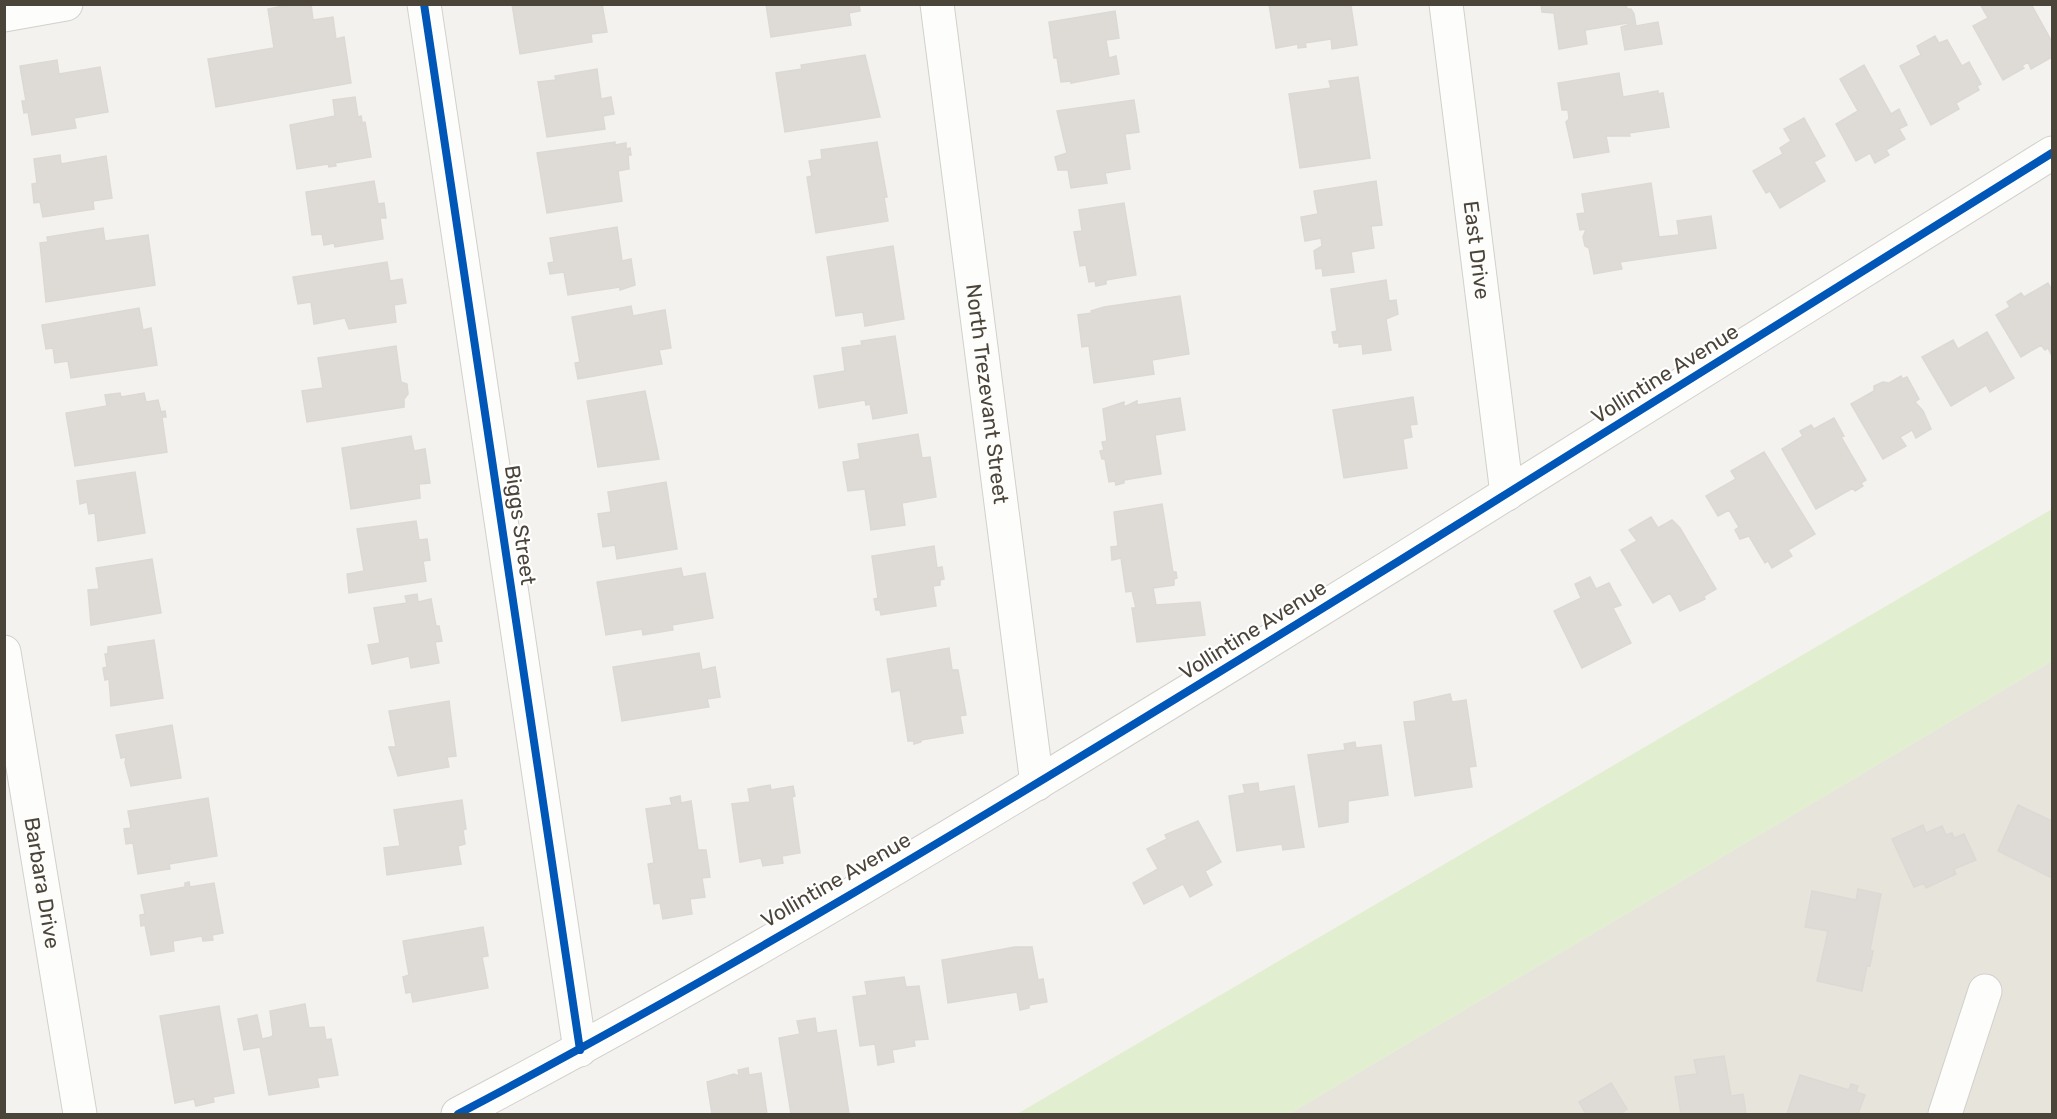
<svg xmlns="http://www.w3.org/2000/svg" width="2057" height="1119" viewBox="0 0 2057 1119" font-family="Rubik,sans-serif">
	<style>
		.residential { fill: #e7e4dc }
		.green { fill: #e1eecf }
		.building { fill: #dedbd6; stroke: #dcd9d4; stroke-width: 1.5 }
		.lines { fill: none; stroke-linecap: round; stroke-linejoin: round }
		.minor-casing { stroke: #d2d0cb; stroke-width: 35 }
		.minor { stroke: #fdfdfc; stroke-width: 33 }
		.cycleway-casing { stroke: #fff; stroke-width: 11 }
		.cycleway { stroke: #0057b8; stroke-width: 8 }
		.labels { text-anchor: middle; stroke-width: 4.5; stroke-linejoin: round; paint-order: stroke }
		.street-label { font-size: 21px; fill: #4b4439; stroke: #fff }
	</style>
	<rect width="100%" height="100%" fill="#f4f2ee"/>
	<path class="residential" d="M 2052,661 L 2052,1114 L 1289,1114 Z"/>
	<path class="green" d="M 2052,509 L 2052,661 L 1289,1114 L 1017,1114 Z"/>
	<path class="building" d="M 293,4 L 311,4 L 313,20 L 333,17 L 336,39 L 344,37 L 351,83 L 216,107 L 208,59 L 274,48 L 268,9 Z
		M 512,4 L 602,4 L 607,32 L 591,34 L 592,42 L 520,54 Z
		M 766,4 L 859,4 L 860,11 L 849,13 L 851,25 L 771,37 Z
		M 1269,4 L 1357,4 L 1351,6 L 1357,45 L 1332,49 L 1331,39 L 1305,43 L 1306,47 L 1298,48 L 1298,44 L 1276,48 Z
		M 1541,4 L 1626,4 L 1627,9 L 1631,9 L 1634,14 L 1636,26 L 1658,22 L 1662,44 L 1625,50 L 1621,27 L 1628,25 L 1628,23 L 1585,30 L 1587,44 L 1559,49 L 1554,13 L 1542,12 Z
		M 1980,4 L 2031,4 L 2052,42 L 2052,57 L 2031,69 L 2028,62 L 2022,66 L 2024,68 L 2003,80 L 1973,26 L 1988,18 Z
		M 1115,11 L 1119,38 L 1106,40 L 1109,58 L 1116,56 L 1119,74 L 1071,83 L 1071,81 L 1061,82 L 1057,58 L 1054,58 L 1049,22 Z
		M 1935,36 L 1939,43 L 1947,40 L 1962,66 L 1969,62 L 1981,84 L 1977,86 L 1979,90 L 1956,103 L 1959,109 L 1931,125 L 1900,66 L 1921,55 L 1917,46 Z
		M 865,55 L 880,117 L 785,132 L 776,73 L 802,69 L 801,65 Z
		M 57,60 L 59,74 L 100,67 L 108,112 L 74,118 L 76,128 L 32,135 L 28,112 L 24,113 L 22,101 L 26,101 L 20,66 Z
		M 1864,65 L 1891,114 L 1899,109 L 1907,125 L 1899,129 L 1905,139 L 1886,150 L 1889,155 L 1875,163 L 1870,153 L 1856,161 L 1836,124 L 1858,111 L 1840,79 Z
		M 597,69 L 601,99 L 611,97 L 614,114 L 603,116 L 605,129 L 547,137 L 538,82 L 556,80 L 555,76 Z
		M 1619,73 L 1623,97 L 1658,91 L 1658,94 L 1663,93 L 1669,127 L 1629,133 L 1630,136 L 1606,136 L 1609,152 L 1574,158 L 1566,122 L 1569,119 L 1568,110 L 1562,110 L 1558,83 Z
		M 1358,77 L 1370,158 L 1300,168 L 1289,94 L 1331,88 L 1329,81 Z
		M 355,97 L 358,117 L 361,116 L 362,121 L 360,124 L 365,122 L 371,157 L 335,163 L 336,166 L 329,167 L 328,164 L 297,169 L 290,125 L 335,116 L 333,100 Z
		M 1134,100 L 1139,132 L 1125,134 L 1130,169 L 1105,173 L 1107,183 L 1071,188 L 1068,170 L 1058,170 L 1055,157 L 1067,153 L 1057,111 Z
		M 1804,118 L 1825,156 L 1814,162 L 1825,181 L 1780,208 L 1770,191 L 1766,193 L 1753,171 L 1783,154 L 1780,148 L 1791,141 L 1784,129 Z
		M 615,142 L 615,145 L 626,143 L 626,149 L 630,148 L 631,155 L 628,155 L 629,169 L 618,171 L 622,201 L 547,213 L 537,153 Z
		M 877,142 L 887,197 L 884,197 L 888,221 L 816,233 L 807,177 L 812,176 L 809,161 L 822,159 L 821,150 Z
		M 60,155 L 61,164 L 106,156 L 112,198 L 93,201 L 94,209 L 43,217 L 40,202 L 34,203 L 32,184 L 37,183 L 34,159 Z
		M 374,181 L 378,204 L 384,203 L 386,218 L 380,218 L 383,239 L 335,247 L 334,243 L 324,245 L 322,234 L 312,235 L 306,192 Z
		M 1376,181 L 1382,225 L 1371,226 L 1374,248 L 1351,252 L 1354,272 L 1323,276 L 1322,268 L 1316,269 L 1314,251 L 1322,246 L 1321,238 L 1305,241 L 1301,217 L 1318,214 L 1314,191 Z
		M 1651,183 L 1659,237 L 1679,235 L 1677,221 L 1711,216 L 1716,248 L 1620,262 L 1622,269 L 1594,274 L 1589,248 L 1585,246 L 1583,237 L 1586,229 L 1580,230 L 1577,214 L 1585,213 L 1582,194 Z
		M 1124,203 L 1136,275 L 1106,280 L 1106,284 L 1096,286 L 1095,281 L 1089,282 L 1086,265 L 1080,266 L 1074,232 L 1082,231 L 1079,210 Z
		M 617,227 L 622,261 L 631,259 L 635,285 L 620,290 L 620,287 L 568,295 L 564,272 L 550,274 L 548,263 L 554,262 L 550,238 Z
		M 103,228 L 105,241 L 148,235 L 155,285 L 46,302 L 40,243 L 48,242 L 47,237 Z
		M 893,246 L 904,319 L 865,326 L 863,312 L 836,316 L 827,257 Z
		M 387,262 L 390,281 L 402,279 L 406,303 L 394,305 L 396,322 L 349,329 L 345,318 L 314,324 L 311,302 L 298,304 L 293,277 Z
		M 1386,280 L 1389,301 L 1396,300 L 1398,314 L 1386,319 L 1391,350 L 1363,354 L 1362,344 L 1339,347 L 1339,343 L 1334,343 L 1332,332 L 1337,331 L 1331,289 Z
		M 2048,283 L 2052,290 L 2052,356 L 2048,348 L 2045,350 L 2041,345 L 2021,357 L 1996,315 L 2010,307 L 2007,302 L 2021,293 L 2024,297 Z
		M 1180,296 L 1189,354 L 1152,360 L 1154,374 L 1094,383 L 1089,346 L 1082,347 L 1078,315 L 1092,313 L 1091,311 L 1104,307 Z
		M 631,306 L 633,316 L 665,310 L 671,348 L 659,350 L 662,364 L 578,379 L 575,363 L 580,362 L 572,317 Z
		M 139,308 L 143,330 L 151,328 L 157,365 L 71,378 L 68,361 L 55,363 L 53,348 L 46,349 L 42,325 Z
		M 1987,332 L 2014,378 L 1990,392 L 1986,385 L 1951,406 L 1922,357 L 1953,340 L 1958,349 Z
		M 895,336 L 907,413 L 873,419 L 870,404 L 866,405 L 865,400 L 819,408 L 814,376 L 845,371 L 842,348 L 862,345 L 861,341 Z
		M 396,346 L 401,382 L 407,384 L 408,394 L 404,399 L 404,407 L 307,422 L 302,391 L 323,388 L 318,358 Z
		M 1901,376 L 1902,379 L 1907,377 L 1919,399 L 1915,402 L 1923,411 L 1931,429 L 1916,438 L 1912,430 L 1900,437 L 1906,446 L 1883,459 L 1851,404 L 1874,391 L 1874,386 L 1883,382 L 1889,383 Z
		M 645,391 L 659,459 L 598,467 L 587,401 Z
		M 120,393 L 121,397 L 144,393 L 146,402 L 158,400 L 161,412 L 165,411 L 166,417 L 162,417 L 167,452 L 75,466 L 66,413 L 107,406 L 105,395 Z
		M 1413,397 L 1417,424 L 1410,425 L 1412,437 L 1403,439 L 1407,468 L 1344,478 L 1333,410 Z
		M 1180,398 L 1185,430 L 1155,435 L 1161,474 L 1124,480 L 1124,483 L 1116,485 L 1115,481 L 1109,482 L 1105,459 L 1102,459 L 1100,451 L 1104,450 L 1102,442 L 1107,441 L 1103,409 L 1124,402 L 1124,407 L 1137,401 L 1137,405 Z
		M 1834,418 L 1844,436 L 1841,437 L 1866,480 L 1861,483 L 1863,486 L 1855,491 L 1853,488 L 1816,509 L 1782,449 L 1803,436 L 1800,431 L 1811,425 L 1814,429 Z
		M 918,434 L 922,458 L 930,457 L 936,497 L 902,503 L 905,525 L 871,530 L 865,489 L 848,491 L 843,462 L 860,459 L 858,444 Z
		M 411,436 L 414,451 L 425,449 L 430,483 L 419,484 L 420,498 L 351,509 L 342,448 Z
		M 1764,452 L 1815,534 L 1788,550 L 1792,556 L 1772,568 L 1768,561 L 1765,563 L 1749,536 L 1740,539 L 1735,530 L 1739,527 L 1729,510 L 1718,516 L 1706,496 L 1736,479 L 1731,471 Z
		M 135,472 L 145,533 L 98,541 L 95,513 L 89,514 L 87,502 L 80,504 L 77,481 Z
		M 666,482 L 677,549 L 617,559 L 615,545 L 603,547 L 598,514 L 611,512 L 608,492 Z
		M 1162,504 L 1173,572 L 1176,572 L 1177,578 L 1174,579 L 1174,585 L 1153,588 L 1156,605 L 1200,602 L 1205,635 L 1137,642 L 1132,608 L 1136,608 L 1132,591 L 1126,592 L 1121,558 L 1112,560 L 1111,547 L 1118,546 L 1114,512 Z
		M 1651,517 L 1658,528 L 1672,520 L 1680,528 L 1716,589 L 1704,596 L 1705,599 L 1680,611 L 1670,593 L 1653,603 L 1621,550 L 1637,541 L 1629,530 Z
		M 416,521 L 419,540 L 427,539 L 430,560 L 423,561 L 426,581 L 349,593 L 347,574 L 364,571 L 357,529 Z
		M 934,546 L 937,568 L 942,567 L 944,579 L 940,580 L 940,585 L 933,586 L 936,606 L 881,615 L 880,610 L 876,610 L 874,599 L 878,598 L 872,556 Z
		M 152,559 L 161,613 L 91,625 L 88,590 L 99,589 L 96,568 Z
		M 681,568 L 683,577 L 705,573 L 713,618 L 672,625 L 673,630 L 643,635 L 642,629 L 606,635 L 597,582 Z
		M 1590,577 L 1596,589 L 1609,583 L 1621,605 L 1613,608 L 1631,643 L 1582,668 L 1554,611 L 1581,598 L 1575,584 Z
		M 417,594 L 418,602 L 431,599 L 436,626 L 439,626 L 442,641 L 435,642 L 439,663 L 411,668 L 409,656 L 372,664 L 368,645 L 380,643 L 374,608 L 407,603 L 405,596 Z
		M 154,640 L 163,698 L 111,706 L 109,679 L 105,680 L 103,668 L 107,667 L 105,654 L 108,654 L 108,647 Z
		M 949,648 L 952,670 L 958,670 L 966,715 L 960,716 L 963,733 L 921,740 L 921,742 L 914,744 L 914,741 L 908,741 L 900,690 L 892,692 L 887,659 Z
		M 699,653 L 702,670 L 715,667 L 720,697 L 707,699 L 709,707 L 622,721 L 613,667 Z
		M 1450,694 L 1452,702 L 1466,700 L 1476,766 L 1469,767 L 1472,787 L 1415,796 L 1404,722 L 1416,721 L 1414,702 Z
		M 449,701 L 456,756 L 447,757 L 449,767 L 398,776 L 389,747 L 396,747 L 389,711 Z
		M 172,725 L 181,778 L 131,786 L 125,763 L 126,757 L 121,758 L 116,735 Z
		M 1355,742 L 1356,748 L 1381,745 L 1388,795 L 1348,801 L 1348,822 L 1319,827 L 1308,755 L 1345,750 L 1344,744 Z
		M 1258,783 L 1259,792 L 1294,786 L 1304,847 L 1283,850 L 1282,844 L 1237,851 L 1229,796 L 1245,793 L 1243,785 Z
		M 770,785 L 771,790 L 793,786 L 795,796 L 792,797 L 800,853 L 782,856 L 783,863 L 763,866 L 761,858 L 740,862 L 732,804 L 750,802 L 748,789 Z
		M 680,796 L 681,803 L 691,801 L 698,850 L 706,850 L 710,877 L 702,878 L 705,897 L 690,899 L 692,914 L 663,919 L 660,903 L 654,904 L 648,864 L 654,863 L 646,809 L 672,805 L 670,798 Z
		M 208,798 L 217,856 L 169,864 L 170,869 L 138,874 L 133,843 L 126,844 L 124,829 L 131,828 L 128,811 Z
		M 462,800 L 466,829 L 463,830 L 465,844 L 458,846 L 461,864 L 387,875 L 384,848 L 400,846 L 394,810 Z
		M 2018,805 L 2052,821 L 2052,878 L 1998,851 Z
		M 1198,821 L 1221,862 L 1205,871 L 1212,885 L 1190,897 L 1183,884 L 1144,904 L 1133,883 L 1158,869 L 1147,849 L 1167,839 L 1165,835 Z
		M 1923,825 L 1926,833 L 1942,826 L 1946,835 L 1952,833 L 1954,838 L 1964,834 L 1976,860 L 1954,869 L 1956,874 L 1926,888 L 1924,883 L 1914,887 L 1892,839 Z
		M 189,882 L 190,887 L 214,883 L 223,933 L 212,935 L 213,940 L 203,941 L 202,936 L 173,941 L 174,951 L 151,955 L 145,925 L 141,926 L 140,915 L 145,914 L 141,895 L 185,887 L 185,883 Z
		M 1858,889 L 1881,894 L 1870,950 L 1873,951 L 1870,966 L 1867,965 L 1862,991 L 1817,981 L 1828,931 L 1805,927 L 1812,891 L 1856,900 Z
		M 483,927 L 488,956 L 482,957 L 488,988 L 413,1002 L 411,992 L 406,993 L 403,977 L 409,975 L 403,941 Z
		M 1015,947 L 1032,947 L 1038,980 L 1043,979 L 1047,1002 L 1029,1005 L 1029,1008 L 1020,1010 L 1017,992 L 948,1003 L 942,960 Z
		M 904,977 L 906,987 L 919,986 L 928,1039 L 914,1040 L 915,1046 L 892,1050 L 894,1062 L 878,1065 L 875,1044 L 860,1046 L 853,997 L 867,995 L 865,982 Z
		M 305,1004 L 309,1028 L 324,1027 L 326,1040 L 331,1039 L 338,1075 L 317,1078 L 319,1087 L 269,1095 L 260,1047 L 244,1050 L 238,1019 L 257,1015 L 262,1039 L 271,1037 L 273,1035 L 270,1011 Z
		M 219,1006 L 234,1093 L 213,1097 L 214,1102 L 196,1106 L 194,1099 L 175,1103 L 160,1016 Z
		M 815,1018 L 817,1033 L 836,1030 L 849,1114 L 791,1114 L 779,1038 L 800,1034 L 797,1021 Z
		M 1724,1056 L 1731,1096 L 1743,1094 L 1746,1114 L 1681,1114 L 1675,1077 L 1697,1074 L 1694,1060 Z
		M 748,1068 L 749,1075 L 761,1073 L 767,1114 L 712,1114 L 707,1082 L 734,1074 L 739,1076 L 738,1070 Z
		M 1800,1075 L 1849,1090 L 1851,1084 L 1858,1086 L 1856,1092 L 1865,1095 L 1858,1114 L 1787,1114 Z
		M 1611,1083 L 1627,1109 L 1620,1114 L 1586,1114 L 1579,1102 Z"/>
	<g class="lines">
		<g class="minor-casing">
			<g id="minor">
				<path d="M 424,4 L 580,1050"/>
				<path id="s1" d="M 937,4 L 1037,784"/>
				<path id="s2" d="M 1446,4 L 1507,494"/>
				<path d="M 4,15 L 66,4"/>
				<path id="s3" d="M 4,652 L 80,1114"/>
				<path d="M 458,1114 C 725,974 985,816 1242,658 C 1513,491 1783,322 2052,153"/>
				<path d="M 1945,1114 L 1985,991"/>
			</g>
		</g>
		<use href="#minor" class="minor"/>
		<g class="cycleway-casing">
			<path id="cycleway" d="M 424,4 L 580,1050
				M 458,1114 C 725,974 985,816 1242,658 C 1513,491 1783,322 2052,153"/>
		</g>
		<use href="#cycleway" class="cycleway"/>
	</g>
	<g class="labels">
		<g class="street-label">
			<text dy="7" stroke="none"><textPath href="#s2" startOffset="248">East Drive</textPath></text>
			<text transform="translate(1665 374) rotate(-32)" y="7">Vollintine Avenue</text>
			<text dy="7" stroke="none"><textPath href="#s1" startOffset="393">North Trezevant Street</textPath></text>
			<text transform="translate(520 525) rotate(82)" y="7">Biggs Street</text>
			<text transform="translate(1253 630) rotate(-32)" y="7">Vollintine Avenue</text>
			<text transform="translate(836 880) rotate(-30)" y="7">Vollintine Avenue</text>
			<text dy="7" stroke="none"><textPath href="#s3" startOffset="234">Barbara Drive</textPath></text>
		</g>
	</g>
	<rect width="2057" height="1119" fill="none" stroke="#4b4439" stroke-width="12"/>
</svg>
